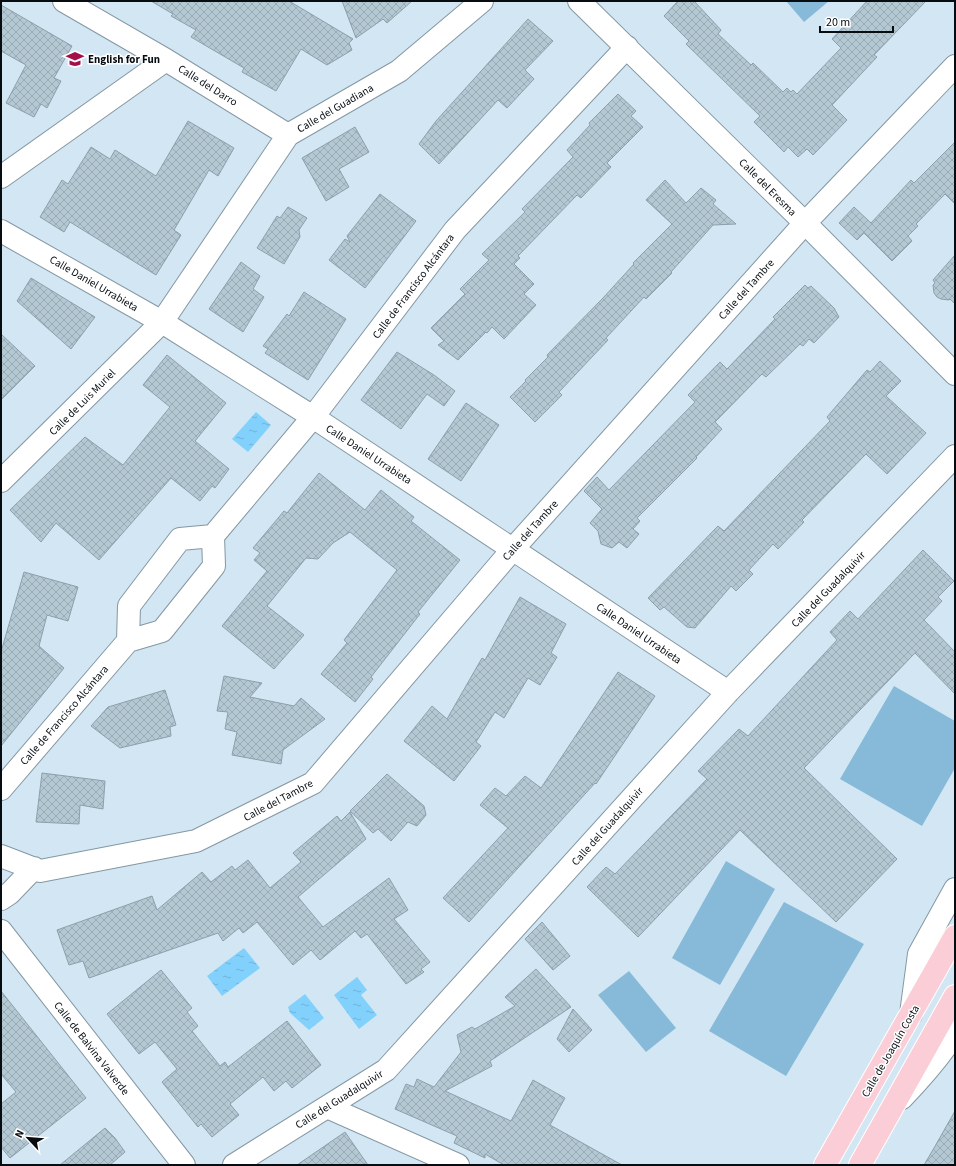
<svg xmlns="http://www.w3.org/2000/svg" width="956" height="1166" viewBox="0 0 956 1166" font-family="'Source Sans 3',sans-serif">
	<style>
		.green { fill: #87bad8 }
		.water { fill: url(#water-ripples) }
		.building { fill: url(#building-cross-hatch); stroke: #8c9faa }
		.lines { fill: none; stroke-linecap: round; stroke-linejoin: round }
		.minor-casing { stroke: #8497a3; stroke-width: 24 }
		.tertiary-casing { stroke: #8497a3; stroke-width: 24 }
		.primary-casing { stroke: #fff; stroke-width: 24 }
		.minor { stroke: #fff; stroke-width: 22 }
		.tertiary { stroke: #fff; stroke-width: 22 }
		.primary { stroke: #fbced7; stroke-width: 22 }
		.labels { text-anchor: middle; stroke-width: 3; stroke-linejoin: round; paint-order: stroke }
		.poi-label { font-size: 11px; font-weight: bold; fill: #060c10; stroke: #fff; text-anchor: start }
		.street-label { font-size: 11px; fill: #060c10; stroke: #fff }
	</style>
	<defs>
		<pattern id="water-ripples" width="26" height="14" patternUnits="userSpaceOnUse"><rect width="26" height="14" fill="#82d1fd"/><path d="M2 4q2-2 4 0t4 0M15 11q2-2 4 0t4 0" fill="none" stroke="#6fb2d8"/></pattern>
		<pattern id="building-cross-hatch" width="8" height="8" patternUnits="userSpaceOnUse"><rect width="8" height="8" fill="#b4c8d4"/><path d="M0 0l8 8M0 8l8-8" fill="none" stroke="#99abb5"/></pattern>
	</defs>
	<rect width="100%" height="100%" fill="#d2e7f3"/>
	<path class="green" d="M 786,1 L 829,1 L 804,22 Z
		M 894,686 L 955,721 L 955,768 L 922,826 L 840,779 Z
		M 726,861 L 775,889 L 720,985 L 672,958 Z
		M 784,902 L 864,944 L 786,1076 L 709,1031 Z
		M 629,971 L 676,1028 L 646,1052 L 598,995 Z"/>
	<path class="water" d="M 256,412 L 271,425 L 248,452 L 232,439 Z
		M 244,948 L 260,968 L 222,996 L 207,976 Z
		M 357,977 L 367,990 L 361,995 L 377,1015 L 359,1029 L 334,995 Z
		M 305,994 L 324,1018 L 309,1030 L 290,1013 L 288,1007 Z"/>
	<path class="building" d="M 151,1 L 289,1 L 353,39 L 349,43 L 352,50 L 327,65 L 301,49 L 276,91 L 242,72 L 244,68 L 191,37 L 196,30 L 171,16 L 173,14 Z
		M 342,1 L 412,1 L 387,23 L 383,19 L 356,38 Z
		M 678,1 L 694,1 L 721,30 L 718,34 L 751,65 L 753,63 L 783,92 L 787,88 L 791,92 L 793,90 L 797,94 L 841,48 L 832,39 L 867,1 L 926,1 L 874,55 L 877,57 L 832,105 L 847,120 L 813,155 L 807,149 L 798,157 L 788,147 L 784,152 L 754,122 L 760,116 L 686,44 L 689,41 L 664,16 Z
		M 1,5 L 72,46 L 54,78 L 61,81 L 47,108 L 41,104 L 34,117 L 6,103 L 26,65 L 1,51 Z
		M 528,19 L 553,41 L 525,70 L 534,79 L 507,108 L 498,100 L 439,164 L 419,144 L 436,121 Z
		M 618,94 L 636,111 L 631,116 L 643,127 L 607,163 L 611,167 L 581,198 L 577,195 L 518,256 L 520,258 L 514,264 L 534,284 L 524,294 L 536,305 L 504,339 L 492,327 L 487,333 L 486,332 L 458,360 L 438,345 L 444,341 L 431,328 L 465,294 L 460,289 L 489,260 L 482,254 L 525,212 L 522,209 L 573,157 L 567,150 L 590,125 L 589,123 Z
		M 188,121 L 234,148 L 218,176 L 209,170 L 174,230 L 181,235 L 156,275 L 70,222 L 64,232 L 40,217 L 62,180 L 68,184 L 91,147 L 110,159 L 115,150 L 156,176 Z
		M 355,127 L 369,152 L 339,169 L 349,187 L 326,201 L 302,158 Z
		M 955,142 L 955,204 L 945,194 L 916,224 L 918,226 L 908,236 L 912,241 L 892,261 L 864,233 L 857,240 L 839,223 L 854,207 L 871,223 L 911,180 L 914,183 Z
		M 665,180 L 686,203 L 701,188 L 716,200 L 713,204 L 736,224 L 713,225 L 671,272 L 672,273 L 646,299 L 644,297 L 606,338 L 608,340 L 559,392 L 562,395 L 535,422 L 510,397 L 526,381 L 525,380 L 548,357 L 547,355 L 603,298 L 634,264 L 633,263 L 672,224 L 646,200 Z
		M 380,194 L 416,221 L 365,288 L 329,260 L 345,239 L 350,242 L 347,236 Z
		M 288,207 L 307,218 L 299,230 L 300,237 L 284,264 L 257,248 L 277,216 L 280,218 Z
		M 955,255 L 955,304 L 950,299 L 949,300 L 941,299 L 937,297 L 934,293 L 933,285 L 935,283 L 933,280 Z
		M 241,262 L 260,276 L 253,289 L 264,297 L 243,332 L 209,309 Z
		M 31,278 L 95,317 L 71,349 L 17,301 Z
		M 805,285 L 808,288 L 811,286 L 834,308 L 839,317 L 814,343 L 809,339 L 803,346 L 800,344 L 766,377 L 762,374 L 715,422 L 722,429 L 696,457 L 697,458 L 637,518 L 640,521 L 633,529 L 639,534 L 627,548 L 619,542 L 612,548 L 601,544 L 598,531 L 590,523 L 602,509 L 584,491 L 597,477 L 609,490 L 695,402 L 688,395 L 720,362 L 727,369 L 775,319 L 773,317 Z
		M 304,292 L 346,319 L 308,380 L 265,353 L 268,349 L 263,346 L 287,314 L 289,316 Z
		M 1,334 L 35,366 L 1,400 Z
		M 397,352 L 434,375 L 455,391 L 444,406 L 427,394 L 401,429 L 361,400 Z
		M 167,355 L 226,403 L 195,441 L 229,469 L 215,488 L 212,486 L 200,501 L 171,478 L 99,560 L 56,523 L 41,542 L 10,510 L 85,437 L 123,465 L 170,407 L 143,385 Z
		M 880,361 L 901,381 L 886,396 L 926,433 L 887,474 L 866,454 L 802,520 L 804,522 L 778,549 L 773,544 L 749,570 L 753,574 L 736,591 L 731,586 L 695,628 L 687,627 L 664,607 L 660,610 L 648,598 L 718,526 L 724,531 L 830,421 L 827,417 L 867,370 L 870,372 Z
		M 466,403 L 499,425 L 461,481 L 428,459 Z
		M 319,473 L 365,510 L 381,490 L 414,517 L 411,521 L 460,560 L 418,612 L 420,614 L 371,677 L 373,679 L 355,702 L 321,674 L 347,643 L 344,640 L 397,570 L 350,532 L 333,543 L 318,559 L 306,558 L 267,606 L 304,635 L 274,669 L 222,626 L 267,571 L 254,560 L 260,553 L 253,548 L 284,511 L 287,513 Z
		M 923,550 L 954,581 L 938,597 L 942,601 L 924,620 L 955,652 L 955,694 L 915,653 L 804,768 L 897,859 L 836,922 L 740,830 L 638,937 L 587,887 L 606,867 L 615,874 L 707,779 L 698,771 L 739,729 L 748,736 L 837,640 L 830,632 L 850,611 L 858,619 Z
		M 24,572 L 78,587 L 68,621 L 47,615 L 39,646 L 64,668 L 1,746 L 1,652 Z
		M 520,597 L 566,624 L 551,653 L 557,657 L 540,685 L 528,678 L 504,718 L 495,712 L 476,742 L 481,746 L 454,781 L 404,741 L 432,706 L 447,719 L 482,658 L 485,660 Z
		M 618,672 L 655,696 L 596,784 L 595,783 L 469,922 L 443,898 L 508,828 L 480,805 L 495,788 L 506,796 L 525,776 L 541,788 Z
		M 224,676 L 262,683 L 250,697 L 294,706 L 301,698 L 325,719 L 283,750 L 281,764 L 232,755 L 237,732 L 225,729 L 228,712 L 217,711 Z
		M 165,690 L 176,725 L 170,727 L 171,736 L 120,748 L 91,726 L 108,707 Z
		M 42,773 L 105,781 L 103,809 L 80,805 L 79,824 L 36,822 Z
		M 387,774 L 424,806 L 426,815 L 417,826 L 408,822 L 391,841 L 378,829 L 373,833 L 350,811 Z
		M 350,812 L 366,839 L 298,897 L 323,927 L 389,878 L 408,910 L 394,919 L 430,962 L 421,969 L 424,972 L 406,984 L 367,934 L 361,938 L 355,931 L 320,960 L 311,950 L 293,965 L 257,922 L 243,933 L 239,928 L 223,941 L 218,933 L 89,978 L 83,961 L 69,965 L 57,930 L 152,896 L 157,910 L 202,872 L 211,882 L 232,866 L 235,870 L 248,860 L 270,888 L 301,862 L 293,853 L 337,816 L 341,821 Z
		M 542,922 L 570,956 L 553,970 L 525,939 Z
		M 536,969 L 571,1007 L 490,1061 L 492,1066 L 445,1091 L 511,1121 L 533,1080 L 565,1098 L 550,1125 L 622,1165 L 504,1165 L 485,1154 L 485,1158 L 454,1143 L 457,1136 L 395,1109 L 406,1084 L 414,1087 L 417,1079 L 434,1087 L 461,1052 L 457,1035 L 472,1027 L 475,1029 L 515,1006 L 505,997 Z
		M 161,970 L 192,1008 L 187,1012 L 198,1026 L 192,1031 L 220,1066 L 225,1062 L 228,1067 L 287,1021 L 321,1065 L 292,1088 L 286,1081 L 274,1091 L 263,1077 L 230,1104 L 239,1115 L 212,1137 L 201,1124 L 198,1127 L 162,1082 L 177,1069 L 155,1042 L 139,1054 L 107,1014 Z
		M 1,991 L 86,1098 L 10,1158 L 1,1147 L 1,1104 L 16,1092 L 1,1074 Z
		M 573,1009 L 592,1030 L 569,1052 L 557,1039 Z
		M 955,1111 L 955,1165 L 924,1165 L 934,1148 Z
		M 105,1128 L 115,1138 L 125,1152 L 110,1165 L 60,1165 Z
		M 345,1132 L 368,1165 L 297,1165 Z"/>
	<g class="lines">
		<g class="minor-casing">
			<path id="minor" d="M 64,1 L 166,60 L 288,135
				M 579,1 L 805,223 L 955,374
				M 1,177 L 166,60
				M 1,231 L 162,322 L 313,417 L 728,692
				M 1,481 L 162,322 L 288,135 L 399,71 L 482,1
				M 213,536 L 313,417 L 455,230 L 627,47
				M 128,641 L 129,606 L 180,539 L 213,536
				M 128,641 L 162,631 L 214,566 L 213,536
				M 1,789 L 128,641
				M 1,856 L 40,871 L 196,841 L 313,783 L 513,549 L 805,223 L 955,66
				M 1,899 L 10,893 L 34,868
				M 1,931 L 184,1165
				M 327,1107 L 458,1165
				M 234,1165 L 386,1070 L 728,692 L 955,456"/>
		</g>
		<g class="tertiary-casing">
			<path id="tertiary" d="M 911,1014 L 919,954 L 955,889
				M 902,1098 C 921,1078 940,1057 955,1033"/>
		</g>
		<g class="primary-casing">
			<path id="primary" d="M 825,1165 L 955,936
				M 860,1165 L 955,996"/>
		</g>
		<use href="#minor" class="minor"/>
		<use href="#tertiary" class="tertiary"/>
		<use href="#primary" class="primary"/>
	</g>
	<defs>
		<g id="school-bare" transform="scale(1.38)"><path d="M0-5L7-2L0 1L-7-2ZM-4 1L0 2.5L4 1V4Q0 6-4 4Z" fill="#a40e4b" stroke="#fff" stroke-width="2.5" paint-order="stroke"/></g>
	</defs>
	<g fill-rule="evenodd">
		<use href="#school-bare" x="75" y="59"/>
	</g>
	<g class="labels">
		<g class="poi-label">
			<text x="88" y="63">English for Fun</text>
		</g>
		<g class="street-label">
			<text transform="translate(208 85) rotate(32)" y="4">Calle del Darro</text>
			<text transform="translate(335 108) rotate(-30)" y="4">Calle del Guadiana</text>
			<text transform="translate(768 187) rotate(45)" y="4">Calle del Eresma</text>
			<text transform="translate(94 283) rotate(30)" y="4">Calle Daniel Urrabieta</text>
			<text transform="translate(413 286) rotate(-53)" y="4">Calle de Francisco Alcántara</text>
			<text transform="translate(746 289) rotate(-48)" y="4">Calle del Tambre</text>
			<text transform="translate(82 402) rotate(-45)" y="4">Calle de Luis Muriel</text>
			<text transform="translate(369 454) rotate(33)" y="4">Calle Daniel Urrabieta</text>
			<text transform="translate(530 530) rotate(-48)" y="4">Calle del Tambre</text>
			<text transform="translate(828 589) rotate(-46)" y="4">Calle del Guadalquivir</text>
			<text transform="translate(639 633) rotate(34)" y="4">Calle Daniel Urrabieta</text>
			<text transform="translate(64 715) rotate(-49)" y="4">Calle de Francisco Alcántara</text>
			<text transform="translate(278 800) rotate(-28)" y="4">Calle del Tambre</text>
			<text transform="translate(607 826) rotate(-48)" y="4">Calle del Guadalquivir</text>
			<text transform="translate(92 1048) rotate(52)" y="4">Calle de Balvina Valverde</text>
			<text transform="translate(890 1051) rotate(-60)" y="4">Calle de Joaquín Costa</text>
			<text transform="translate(339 1099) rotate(-32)" y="4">Calle del Guadalquivir</text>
		</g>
	</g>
	<rect width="956" height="1166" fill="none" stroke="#060c10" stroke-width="4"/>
	<g transform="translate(28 1138) rotate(296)" stroke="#ffffff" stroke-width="3" paint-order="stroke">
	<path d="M0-3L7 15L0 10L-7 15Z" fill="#060c10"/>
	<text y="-6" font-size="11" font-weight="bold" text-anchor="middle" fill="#060c10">N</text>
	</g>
	<path d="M820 26v6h73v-6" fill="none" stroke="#060c10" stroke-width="2"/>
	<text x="826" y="26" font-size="12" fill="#060c10" stroke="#ffffff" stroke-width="3" paint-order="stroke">20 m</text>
</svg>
